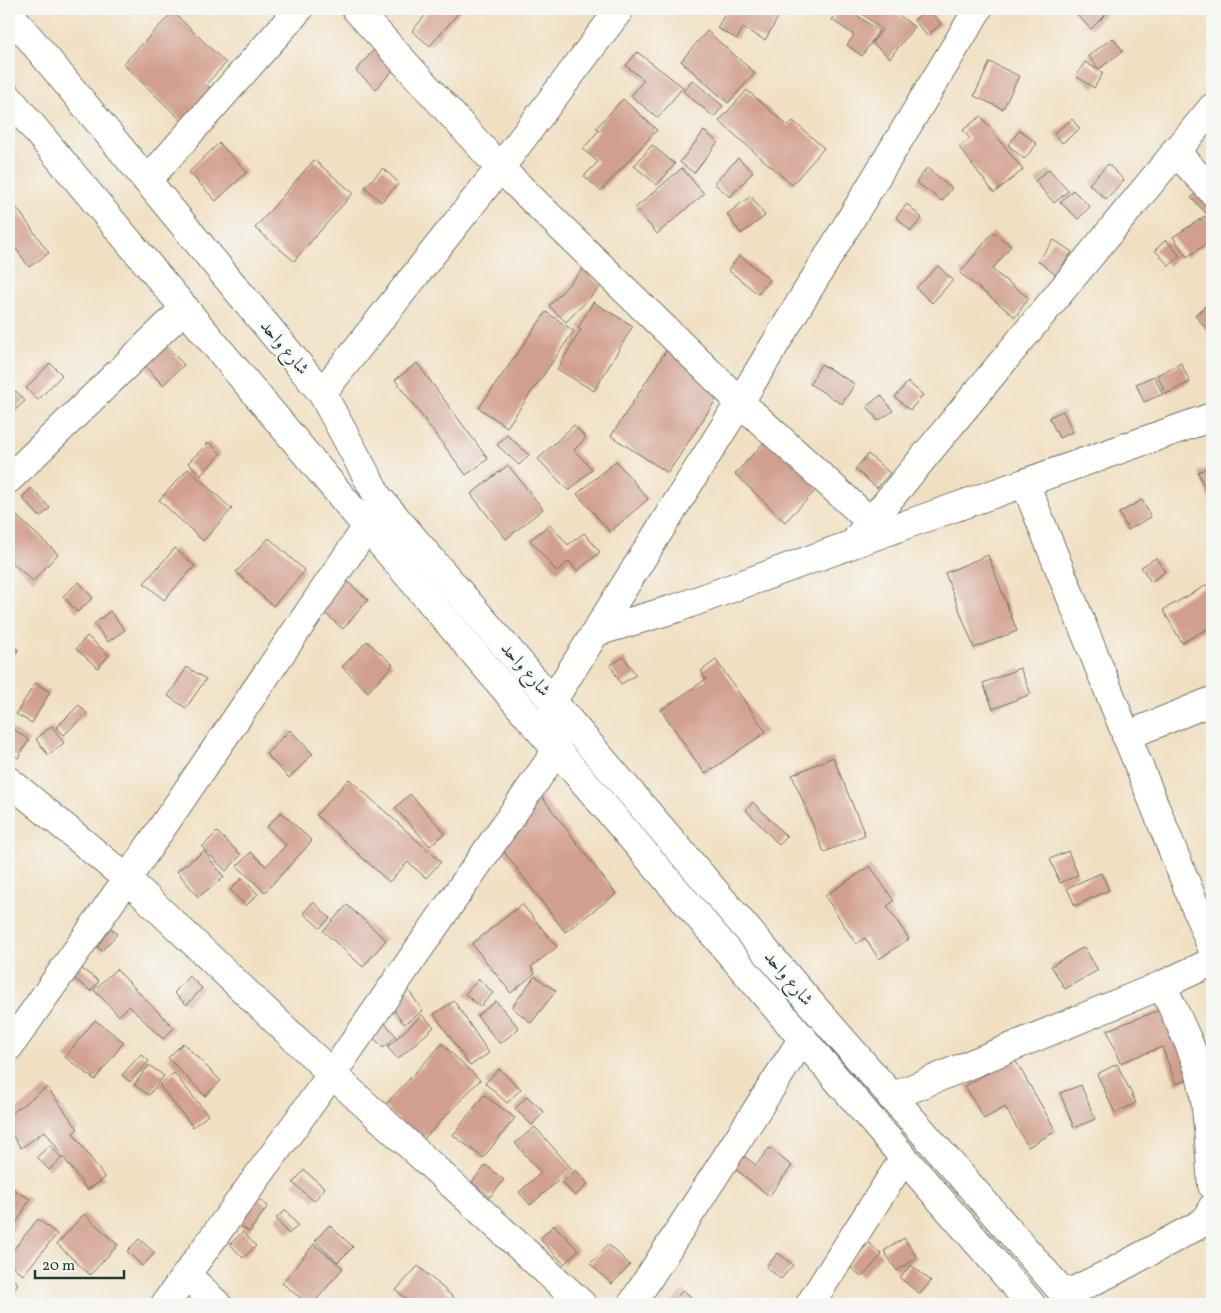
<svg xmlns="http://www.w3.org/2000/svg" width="1221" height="1313" viewBox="0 0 1221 1313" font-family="Vollkorn,Amiri,serif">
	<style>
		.building { fill: #d19f8e }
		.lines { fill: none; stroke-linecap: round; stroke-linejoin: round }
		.minor-casing { stroke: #687665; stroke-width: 30 }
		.minor { stroke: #fff; stroke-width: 28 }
		.labels { text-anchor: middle; stroke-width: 4; stroke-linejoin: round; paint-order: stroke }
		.street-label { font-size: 18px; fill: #1f3d34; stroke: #f6f6f2 }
	</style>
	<rect width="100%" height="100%" fill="#f6f6f2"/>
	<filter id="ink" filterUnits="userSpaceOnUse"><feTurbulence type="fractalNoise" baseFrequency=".02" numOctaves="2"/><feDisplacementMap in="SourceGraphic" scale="10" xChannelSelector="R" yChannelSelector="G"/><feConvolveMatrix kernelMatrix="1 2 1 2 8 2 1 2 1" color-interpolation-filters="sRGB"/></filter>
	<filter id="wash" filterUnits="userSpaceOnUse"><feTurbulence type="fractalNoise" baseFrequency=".0096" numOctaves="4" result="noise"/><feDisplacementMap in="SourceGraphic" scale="20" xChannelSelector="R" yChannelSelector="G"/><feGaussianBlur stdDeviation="1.12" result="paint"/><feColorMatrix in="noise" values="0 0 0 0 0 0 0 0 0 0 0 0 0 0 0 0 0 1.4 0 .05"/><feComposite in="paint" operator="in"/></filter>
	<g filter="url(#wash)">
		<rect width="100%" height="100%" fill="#f1dfc1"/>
		<g id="blocks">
			<path class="building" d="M 428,9 L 462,9 L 430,46 L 412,31 L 430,10 Z
				M 728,9 L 783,9 L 765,40 L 743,28 L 737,39 L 717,28 Z
				M 839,9 L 848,9 L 879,31 L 862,56 L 847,45 L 854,35 L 832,20 Z
				M 863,9 L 903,9 L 899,15 L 914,27 L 890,58 L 872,43 L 882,30 L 860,12 Z
				M 928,9 L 941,24 L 927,36 L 914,20 Z
				M 1071,9 L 1111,9 L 1091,29 Z
				M 173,12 L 226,63 L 206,84 L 213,91 L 183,122 L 123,64 Z
				M 707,31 L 755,73 L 728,103 L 681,61 Z
				M 1113,38 L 1123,51 L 1099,69 L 1088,56 Z
				M 377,46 L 398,65 L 376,89 L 356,71 Z
				M 637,52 L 683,87 L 658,118 L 631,96 L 644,80 L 626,66 Z
				M 990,62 L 1019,76 L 1003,109 L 974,96 Z
				M 1085,62 L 1103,73 L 1094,88 L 1076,76 Z
				M 692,80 L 723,106 L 714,117 L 683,91 Z
				M 747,90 L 788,126 L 793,121 L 824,148 L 792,185 L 719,121 Z
				M 623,99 L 657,130 L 601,191 L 584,176 L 598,162 L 583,149 L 599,130 L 596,128 Z
				M 981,116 L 1023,170 L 994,193 L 959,147 L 970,139 L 963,130 Z
				M 1072,119 L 1080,129 L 1062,143 L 1054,133 Z
				M 1020,130 L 1037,144 L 1024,159 L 1008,145 Z
				M 704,131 L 718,142 L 694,173 L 680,162 Z
				M 219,143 L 247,172 L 216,201 L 189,172 Z
				M 652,145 L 675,164 L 657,185 L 634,166 Z
				M 738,158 L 753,172 L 730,197 L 714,183 Z
				M 314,160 L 353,193 L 294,261 L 255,228 Z
				M 1108,164 L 1124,180 L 1106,199 L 1089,184 Z
				M 383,168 L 399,183 L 381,202 L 365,187 Z
				M 682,168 L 704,194 L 657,234 L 635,208 Z
				M 927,168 L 952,188 L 942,201 L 916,182 Z
				M 1049,169 L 1068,191 L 1054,203 L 1035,181 Z
				M 1202,187 L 1212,196 L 1212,219 L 1191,198 Z
				M 1073,190 L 1090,207 L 1078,219 L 1060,202 Z
				M 751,196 L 765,216 L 741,234 L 727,214 Z
				M 9,197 L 49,253 L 29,267 L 9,239 Z
				M 907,204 L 922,218 L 911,231 L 896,217 Z
				M 1205,216 L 1212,227 L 1212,240 L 1187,257 L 1173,237 Z
				M 993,232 L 1011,246 L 992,270 L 1029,298 L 1015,317 L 960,273 Z
				M 1054,240 L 1072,252 L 1056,275 L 1038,261 Z
				M 1166,240 L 1180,256 L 1169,266 L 1155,250 Z
				M 740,255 L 770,280 L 758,294 L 728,270 Z
				M 938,266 L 953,280 L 932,303 L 916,288 Z
				M 583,269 L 601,286 L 566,322 L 549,306 Z
				M 1212,301 L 1212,336 L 1195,315 Z
				M 593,302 L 633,326 L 594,391 L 557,369 L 581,330 L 578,328 Z
				M 546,312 L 574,331 L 507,427 L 479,408 Z
				M 163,342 L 184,365 L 163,385 L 141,362 Z
				M 669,346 L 727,383 L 668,473 L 611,436 Z
				M 50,363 L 62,375 L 38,400 L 26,388 Z
				M 417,363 L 488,459 L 466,475 L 395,380 Z
				M 1181,363 L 1190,382 L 1166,394 L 1157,375 Z
				M 821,364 L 855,384 L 842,404 L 810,384 Z
				M 1154,376 L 1163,394 L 1144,402 L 1136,384 Z
				M 908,382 L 923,395 L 910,410 L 895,397 Z
				M 16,391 L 25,401 L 9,416 L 9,398 Z
				M 881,395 L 893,411 L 878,421 L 867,406 Z
				M 1063,411 L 1073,432 L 1059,438 L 1049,417 Z
				M 574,425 L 586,438 L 574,450 L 592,469 L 569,491 L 538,459 Z
				M 507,435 L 529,455 L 519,465 L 497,445 Z
				M 768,438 L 819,487 L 785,522 L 735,474 Z
				M 209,442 L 221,454 L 201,475 L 188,463 Z
				M 868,454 L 890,473 L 877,488 L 855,469 Z
				M 616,461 L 648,499 L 610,532 L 577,494 Z
				M 508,465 L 543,509 L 506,539 L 471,494 Z
				M 1212,466 L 1212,507 L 1198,472 Z
				M 188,469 L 232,509 L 203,541 L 159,500 Z
				M 31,488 L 50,508 L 40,517 L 22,498 Z
				M 1142,500 L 1151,517 L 1128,530 L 1119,513 Z
				M 9,509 L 58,554 L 33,581 L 9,560 Z
				M 550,524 L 568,545 L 584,533 L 600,552 L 577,571 L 569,561 L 557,572 L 530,540 Z
				M 269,538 L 305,571 L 273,606 L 236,572 Z
				M 175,548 L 195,566 L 164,600 L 144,583 Z
				M 988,555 L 1017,631 L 974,648 L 945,573 Z
				M 1156,558 L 1165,572 L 1151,582 L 1141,567 Z
				M 339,574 L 368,600 L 343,629 L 313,603 Z
				M 79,582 L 93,598 L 77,612 L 63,596 Z
				M 1212,582 L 1212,626 L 1182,643 L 1163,610 Z
				M 110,611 L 125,630 L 108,642 L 94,624 Z
				M 87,636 L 109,655 L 98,668 L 76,649 Z
				M 367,641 L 393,665 L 368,692 L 342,667 Z
				M 9,643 L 18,650 L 9,662 Z
				M 624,657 L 636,675 L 621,684 L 610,665 Z
				M 716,660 L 766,732 L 705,774 L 661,710 L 706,679 L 701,671 Z
				M 187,667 L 206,679 L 186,708 L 168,696 Z
				M 1020,668 L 1031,694 L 993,709 L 983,683 Z
				M 35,683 L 50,692 L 32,723 L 16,714 Z
				M 79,705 L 87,713 L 64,735 L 56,728 Z
				M 52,726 L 64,743 L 48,755 L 36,739 Z
				M 11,728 L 29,740 L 18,758 L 9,751 L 9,732 Z
				M 290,730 L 313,754 L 289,778 L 266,754 Z
				M 833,757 L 865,835 L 824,852 L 792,775 Z
				M 349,779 L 441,862 L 426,878 L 408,862 L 389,882 L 316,815 Z
				M 410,794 L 445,833 L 430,846 L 395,808 Z
				M 542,797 L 616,894 L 565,932 L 492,836 Z
				M 753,802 L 787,837 L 779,845 L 746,810 Z
				M 281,812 L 312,841 L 265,892 L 237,866 L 251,852 L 266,866 L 286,845 L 267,827 Z
				M 217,832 L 241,855 L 226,871 L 202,847 Z
				M 204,851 L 224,877 L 198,897 L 177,871 Z
				M 1068,851 L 1078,875 L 1060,883 L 1050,859 Z
				M 870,866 L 894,901 L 887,906 L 909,939 L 879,959 L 865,938 L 856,944 L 825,896 Z
				M 1101,873 L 1109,890 L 1075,906 L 1067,888 Z
				M 242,878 L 258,894 L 246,906 L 230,890 Z
				M 313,902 L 330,918 L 320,928 L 303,913 Z
				M 522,904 L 557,947 L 531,967 L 535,973 L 511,993 L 472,944 Z
				M 347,905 L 386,940 L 363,967 L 323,931 Z
				M 105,923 L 117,934 L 102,951 L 90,940 Z
				M 1084,947 L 1098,970 L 1065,989 L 1051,966 Z
				M 72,962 L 99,981 L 91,991 L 65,972 Z
				M 116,969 L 174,1028 L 163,1039 L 129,1006 L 119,1016 L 94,990 Z
				M 189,976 L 202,988 L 187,1005 L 174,993 Z
				M 535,976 L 556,991 L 531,1023 L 512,1007 Z
				M 479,979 L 493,993 L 480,1007 L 465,994 Z
				M 402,981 L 423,1011 L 404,1024 L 383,995 Z
				M 454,1001 L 489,1053 L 470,1066 L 434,1014 Z
				M 496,1001 L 519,1028 L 500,1044 L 477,1016 Z
				M 1173,1005 L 1200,1075 L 1176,1084 L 1162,1047 L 1120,1063 L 1107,1030 Z
				M 422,1015 L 434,1027 L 398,1059 L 387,1047 Z
				M 95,1020 L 124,1042 L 95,1080 L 65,1057 Z
				M 383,1021 L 396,1036 L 383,1048 L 370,1033 Z
				M 183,1043 L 221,1081 L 205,1096 L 168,1058 Z
				M 442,1044 L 480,1080 L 421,1142 L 384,1106 Z
				M 141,1054 L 149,1061 L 130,1082 L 122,1075 Z
				M 1014,1058 L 1056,1131 L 1028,1147 L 1005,1107 L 984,1119 L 965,1086 Z
				M 1117,1064 L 1136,1103 L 1115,1113 L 1097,1074 Z
				M 149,1065 L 164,1076 L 149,1095 L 134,1085 Z
				M 499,1069 L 521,1089 L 507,1103 L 485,1083 Z
				M 174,1073 L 208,1115 L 193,1127 L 159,1085 Z
				M 1081,1085 L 1095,1119 L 1074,1128 L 1060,1093 Z
				M 47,1087 L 78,1129 L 73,1133 L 105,1178 L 87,1190 L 45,1131 L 21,1148 L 9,1130 L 9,1115 Z
				M 484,1095 L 515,1118 L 483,1158 L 453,1135 Z
				M 527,1096 L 544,1112 L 532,1125 L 515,1109 Z
				M 535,1127 L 572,1169 L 530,1205 L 519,1192 L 541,1173 L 515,1143 Z
				M 50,1145 L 62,1158 L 49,1170 L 37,1157 Z
				M 769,1148 L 792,1166 L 769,1196 L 728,1163 L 737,1151 L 756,1165 Z
				M 486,1165 L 504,1180 L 490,1197 L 472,1182 Z
				M 304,1170 L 325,1188 L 314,1201 L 293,1183 Z
				M 576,1170 L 588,1184 L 575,1196 L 562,1182 Z
				M 9,1187 L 30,1199 L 9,1237 Z
				M 245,1189 L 268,1206 L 249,1232 L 226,1215 Z
				M 286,1210 L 298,1226 L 288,1234 L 276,1218 Z
				M 84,1214 L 118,1245 L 90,1275 L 57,1244 Z
				M 38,1219 L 57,1234 L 23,1275 L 9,1263 L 9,1255 Z
				M 329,1225 L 353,1247 L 338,1262 L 315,1241 Z
				M 554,1225 L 578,1250 L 564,1264 L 540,1239 Z
				M 243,1232 L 256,1246 L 243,1258 L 230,1244 Z
				M 904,1238 L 917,1258 L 897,1271 L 884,1251 Z
				M 139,1239 L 155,1253 L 142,1266 L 127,1251 Z
				M 869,1243 L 882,1255 L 862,1277 L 848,1265 Z
				M 314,1244 L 343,1268 L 313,1304 L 308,1304 L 282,1283 Z
				M 608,1244 L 630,1265 L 612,1284 L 590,1264 Z
				M 778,1253 L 793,1265 L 781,1279 L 766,1267 Z
				M 911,1265 L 931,1281 L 920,1294 L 900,1278 Z
				M 418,1266 L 461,1304 L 412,1304 L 396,1290 Z
				M 9,1276 L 18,1284 L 9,1295 Z
				M 683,1290 L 699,1304 L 671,1304 Z
				M 906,1298 L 913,1304 L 901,1304 Z
				M 554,1299 L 559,1304 L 549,1304 Z"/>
		</g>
	</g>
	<g filter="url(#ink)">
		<use href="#blocks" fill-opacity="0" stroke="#687665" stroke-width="1"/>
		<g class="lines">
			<g class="minor-casing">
				<path id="minor" d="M 356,9 L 500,168 L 740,402 L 870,521
					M 9,13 L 322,393 L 378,497 L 806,998 L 1073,1304
					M 9,98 L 367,527 L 904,1158 L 1031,1304
					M 1175,151 L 1212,191
					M 147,181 L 299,9
					M 322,393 L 500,168 L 620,9
					M 9,479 L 185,308
					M 1025,483 L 1212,948
					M 858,537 L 1212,108
					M 596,632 L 677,608 L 916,521 L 1212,417
					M 1126,736 L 1212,701
					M 9,781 L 127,879 L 332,1074 L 582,1304
					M 1162,985 C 1175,1014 1193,1047 1201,1078 C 1209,1112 1209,1150 1212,1185
					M 9,1047 L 127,879 L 367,527
					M 891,1097 L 1162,985 L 1212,962
					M 187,1275 L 217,1304
					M 1065,1295 L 1116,1270 L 1202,1223 L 1210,1215 L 1212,1208
					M 165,1304 L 332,1074 L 557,750 L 553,700 L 740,402 L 978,9
					M 632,1304 L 803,1038
					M 810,1304 L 904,1158"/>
			</g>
			<use href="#minor" class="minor"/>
		</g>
	</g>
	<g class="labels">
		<g class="street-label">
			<text transform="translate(285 347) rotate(50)" y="6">شارع واحد</text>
			<text transform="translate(526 669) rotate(49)" y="6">شارع واحد</text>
			<text transform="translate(789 978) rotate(50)" y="6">شارع واحد</text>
		</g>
	</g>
	<rect width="1221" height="1313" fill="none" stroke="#f6f6f2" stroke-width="30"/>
	<path d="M35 1270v8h89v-8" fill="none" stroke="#1f3d34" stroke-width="2.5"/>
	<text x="42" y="1270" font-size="15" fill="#1f3d34" stroke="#f6f6f2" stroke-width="4" paint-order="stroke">20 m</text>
</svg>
